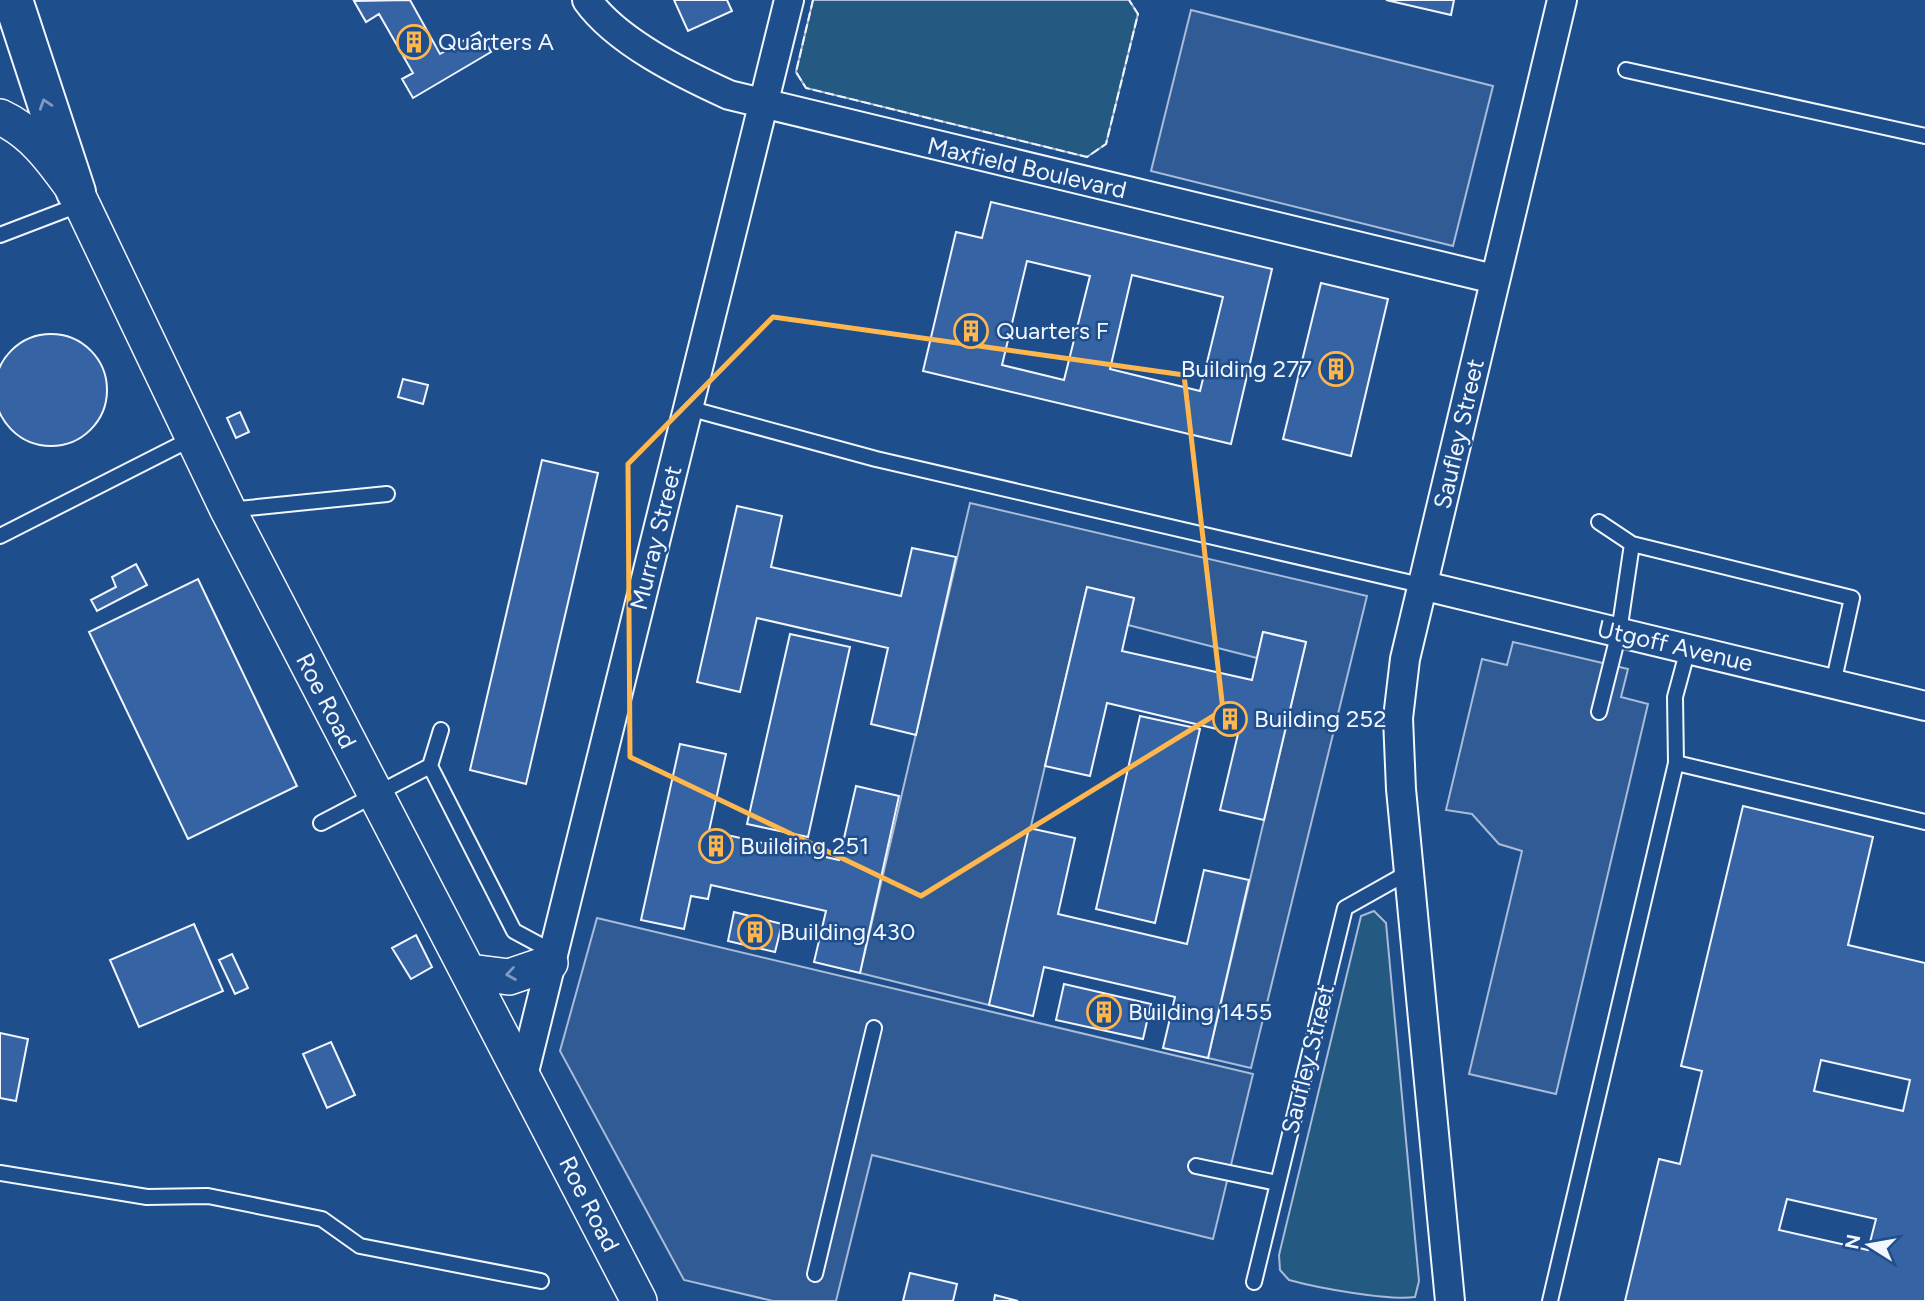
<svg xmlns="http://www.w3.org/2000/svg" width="1925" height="1301" viewBox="0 0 1925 1301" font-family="Figtree,sans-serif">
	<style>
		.green { fill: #245a82; stroke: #a8bbd7; stroke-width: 2 }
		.parking { fill: #305b95; stroke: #a8bbd7; stroke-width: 2 }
		.building { fill: #3563a3; stroke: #f2f6ff; stroke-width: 2; fill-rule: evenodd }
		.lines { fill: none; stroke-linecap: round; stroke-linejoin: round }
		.service-casing { stroke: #f2f6ff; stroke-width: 18 }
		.minor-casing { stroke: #f2f6ff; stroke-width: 32 }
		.tertiary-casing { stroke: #f2f6ff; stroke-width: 38 }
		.secondary-casing { stroke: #f2f6ff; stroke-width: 42 }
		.service { stroke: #1f4e8c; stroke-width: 14 }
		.minor { stroke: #1f4e8c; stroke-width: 28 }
		.tertiary { stroke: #1f4e8c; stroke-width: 35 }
		.secondary { stroke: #1f4e8c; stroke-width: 38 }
		.fence { stroke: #f2f6ff; stroke-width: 2; stroke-dasharray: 9 3.5; stroke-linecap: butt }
		.oneway { stroke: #7e9ac0 }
		.marked { fill: none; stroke: #ffb74d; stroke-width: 5; stroke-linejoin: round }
		.labels { text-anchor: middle; stroke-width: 5; stroke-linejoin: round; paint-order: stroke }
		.poi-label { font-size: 24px; fill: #f2f6ff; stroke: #1f4e8c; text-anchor: start }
		.street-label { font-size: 24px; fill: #f2f6ff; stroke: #1f4e8c }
	</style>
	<rect width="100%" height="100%" fill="#1f4e8c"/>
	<path class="green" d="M 813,0 L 1129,0 L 1138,14 L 1106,144 L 1087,157 L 806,88 L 796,72 Z
		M 1374,911 L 1386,923 L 1419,1281 L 1415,1297 C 1389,1301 1318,1288 1289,1280 L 1280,1270 L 1279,1255 L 1361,916 Z"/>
	<path class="parking" d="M 1191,10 L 1493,86 L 1453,246 L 1151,171 Z
		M 970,503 L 1367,596 L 1251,1068 L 1208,1058 L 1306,642 L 1263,632 L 1257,658 L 1128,625 L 1134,598 L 1087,587 L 989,1005 L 860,973 Z
		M 1513,642 L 1628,669 L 1621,697 L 1648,704 L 1556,1094 L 1469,1074 L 1522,851 L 1499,844 L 1472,814 L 1446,810 L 1482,659 L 1507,665 Z
		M 597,918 L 1253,1074 L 1213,1239 L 872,1155 L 836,1301 L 773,1301 L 684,1280 L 560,1051 Z"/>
	<path class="building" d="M 410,0 L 440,54 L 479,32 L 491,52 L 413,98 L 402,79 L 413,73 L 379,14 L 366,22 L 354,1 Z
		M 674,0 L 727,0 L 732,11 L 688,31 Z
		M 1386,0 L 1454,0 L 1451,15 Z
		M 991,202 L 1272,269 L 1231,444 L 923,371 L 956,232 L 982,238 ZM 1027,261 L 1090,276 L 1064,380 L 1002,365 ZM 1132,275 L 1223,297 L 1200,391 L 1110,369 Z
		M 1321,283 L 1388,299 L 1351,456 L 1283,439 Z
		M-5 390a56 56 0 1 1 112 0a56 56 0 1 1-112 0Z
		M 403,379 L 428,385 L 423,404 L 398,397 Z
		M 240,412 L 249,432 L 236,438 L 227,418 Z
		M 542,460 L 598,473 L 526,784 L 470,770 Z
		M 737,506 L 782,516 L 771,567 L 901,596 L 912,548 L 956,557 L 916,735 L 871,724 L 888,648 L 757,618 L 740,692 L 697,682 Z
		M 136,564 L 147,585 L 97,611 L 91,600 L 116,587 L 112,577 Z
		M 198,579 L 297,786 L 188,839 L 89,632 Z
		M 1087,587 L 1134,598 L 1122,651 L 1252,680 L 1263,632 L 1306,642 L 1264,820 L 1220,810 L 1238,734 L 1107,703 L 1090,776 L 1045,766 Z
		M 790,634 L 850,647 L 808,837 L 747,824 Z
		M 1140,716 L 1200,729 L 1155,923 L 1096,909 Z
		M 680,744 L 726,754 L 709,831 L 839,860 L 856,786 L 899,796 L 860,973 L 814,962 L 826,911 L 711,885 L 708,899 L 691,896 L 684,929 L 641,920 Z
		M 1743,806 L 1873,837 L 1848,945 L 1925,963 L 1925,1301 L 1625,1301 L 1659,1159 L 1680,1164 L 1702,1071 L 1681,1066 ZM 1821,1060 L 1910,1080 L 1903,1111 L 1814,1091 ZM 1787,1199 L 1876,1219 L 1868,1250 L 1779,1230 Z
		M 1029,828 L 1075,838 L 1058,914 L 1187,944 L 1204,870 L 1249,880 L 1208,1058 L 1163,1048 L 1175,997 L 1044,967 L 1033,1016 L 989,1005 Z
		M 734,912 L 782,924 L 775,952 L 728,941 Z
		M 194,924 L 223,991 L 139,1027 L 110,960 Z
		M 416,935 L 432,967 L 411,979 L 392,948 Z
		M 232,954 L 248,988 L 235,994 L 219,960 Z
		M 1064,984 L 1151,1004 L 1143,1039 L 1056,1020 Z
		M 0,1033 L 28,1039 L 16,1101 L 0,1098 Z
		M 331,1042 L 355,1095 L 327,1108 L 303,1054 Z
		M 910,1273 L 957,1284 L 953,1301 L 903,1301 Z
		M 995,1295 L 1018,1301 L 994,1301 Z"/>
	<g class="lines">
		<g class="service-casing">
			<path id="service" d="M 1626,70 L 1925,136
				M 0,235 L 81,204
				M 688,408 L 876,459 L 1425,586
				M 228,510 L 387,494
				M 1599,522 L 1632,544 L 1852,598 L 1833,684
				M 0,536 L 193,438
				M 1599,712 L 1619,632 L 1632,544
				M 441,730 L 430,766 L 514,931 L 553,952
				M 1676,763 L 1925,822
				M 321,823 L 430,766
				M 1196,1166 L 1277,1183
				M 0,1173 L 147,1197 L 208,1196 L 322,1219 L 360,1246 L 541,1281
				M 815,1274 L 874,1028
				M 1254,1282 L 1345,908 L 1409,872
				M 1550,1301 L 1676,763 L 1675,697 L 1688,649"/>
		</g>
		<g class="minor-casing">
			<path id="minor" d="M 587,0 C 617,42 683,74 729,95 L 1494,279
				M 1425,586 L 1925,706
				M 523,1076 L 789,0
				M 1450,1301 L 1401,789 L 1398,718 L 1405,659 L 1562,0"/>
		</g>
		<g class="tertiary-casing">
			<path id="tertiary" d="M 0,117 C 35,133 54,162 76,192 L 228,510 L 639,1301
				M 470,972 L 509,977 L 550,963"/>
		</g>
		<g class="secondary-casing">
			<path id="secondary" d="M 13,0 L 76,192"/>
		</g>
		<use href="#service" class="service"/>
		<use href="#minor" class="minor"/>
		<use href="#tertiary" class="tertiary"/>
		<use href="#secondary" class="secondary"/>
		<path class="fence" d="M 813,0 L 796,72 L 806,88 L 1087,157 L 1106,144 L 1138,14 L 1129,0"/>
	</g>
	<defs><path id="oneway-chevron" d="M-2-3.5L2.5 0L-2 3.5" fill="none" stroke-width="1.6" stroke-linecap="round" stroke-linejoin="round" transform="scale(1.75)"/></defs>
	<g class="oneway">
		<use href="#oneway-chevron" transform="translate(45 104) rotate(-108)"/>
		<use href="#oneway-chevron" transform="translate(511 974) rotate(171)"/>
	</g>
	<path class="marked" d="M 773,317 L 1184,375 L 1223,710 L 921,896 L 630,757 L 628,464 Z"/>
	<defs>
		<g id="building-ring" transform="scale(1.75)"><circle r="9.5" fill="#1f4e8c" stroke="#ffb74d" stroke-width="1.5"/><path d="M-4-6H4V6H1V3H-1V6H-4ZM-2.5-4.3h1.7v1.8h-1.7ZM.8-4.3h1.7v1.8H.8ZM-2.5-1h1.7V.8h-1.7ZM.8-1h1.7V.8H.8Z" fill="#ffb74d"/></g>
	</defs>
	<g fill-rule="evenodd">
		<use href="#building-ring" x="414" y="42"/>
		<use href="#building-ring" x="971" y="331"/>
		<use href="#building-ring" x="1336" y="369"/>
		<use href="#building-ring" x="1230" y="719"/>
		<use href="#building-ring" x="716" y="846"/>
		<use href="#building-ring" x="755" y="932"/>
		<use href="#building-ring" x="1104" y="1012"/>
	</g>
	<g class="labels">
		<g class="poi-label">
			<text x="438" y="50">Quarters A</text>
			<text x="996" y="339">Quarters F</text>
			<text x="1312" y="377" text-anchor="end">Building 277</text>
			<text x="1254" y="727">Building 252</text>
			<text x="740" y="854">Building 251</text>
			<text x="780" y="940">Building 430</text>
			<text x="1128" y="1020">Building 1455</text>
		</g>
		<g class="street-label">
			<text transform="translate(1027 168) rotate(13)" y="8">Maxfield Boulevard</text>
			<text transform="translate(1459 434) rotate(-77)" y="8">Saufley Street</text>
			<text transform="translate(656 538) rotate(-76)" y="8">Murray Street</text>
			<text transform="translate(1675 646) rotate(13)" y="8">Utgoff Avenue</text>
			<text transform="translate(326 701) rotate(63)" y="8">Roe Road</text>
			<text transform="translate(1308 1059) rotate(-76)" y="8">Saufley Street</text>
			<text transform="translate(589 1204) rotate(63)" y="8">Roe Road</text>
		</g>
	</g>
	<g transform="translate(1869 1245) rotate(281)" stroke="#1f4e8c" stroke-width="5" paint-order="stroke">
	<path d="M0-5L12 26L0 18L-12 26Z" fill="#f2f6ff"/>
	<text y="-10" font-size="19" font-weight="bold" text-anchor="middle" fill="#f2f6ff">N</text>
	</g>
</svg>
